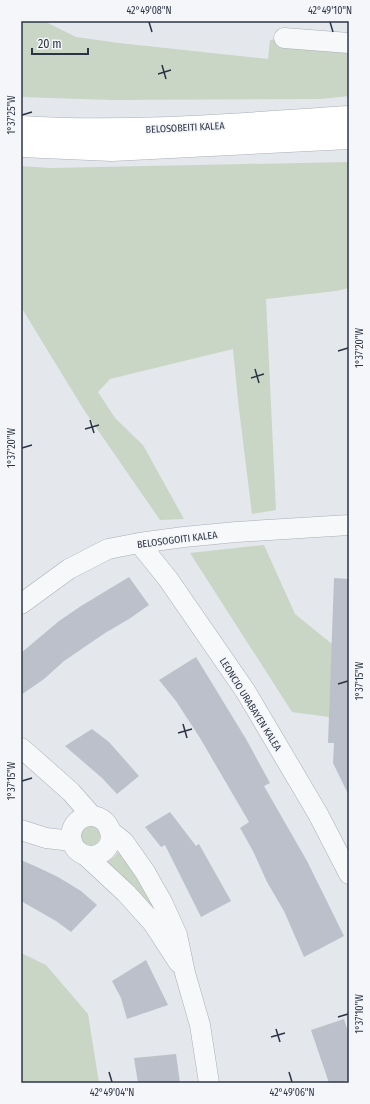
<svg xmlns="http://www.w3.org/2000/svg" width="370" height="1104" viewBox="0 0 370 1104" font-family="'Fira Sans Condensed',sans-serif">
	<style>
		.green { fill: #c9d6c5 }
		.building { fill: #bbc0ca }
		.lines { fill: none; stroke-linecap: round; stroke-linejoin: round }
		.minor-casing { stroke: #a9aeb7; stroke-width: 21 }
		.secondary-casing { stroke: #a9aeb7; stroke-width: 23 }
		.minor { stroke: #f7f8fa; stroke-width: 20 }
		.secondary { stroke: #fff; stroke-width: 22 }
		.ticks { fill: none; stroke: #2b3445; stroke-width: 1.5 }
		.labels { text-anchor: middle; stroke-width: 3.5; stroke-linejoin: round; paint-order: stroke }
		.street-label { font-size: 10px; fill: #2b3445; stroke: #f4f6f9 }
		.neatline { fill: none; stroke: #2b3445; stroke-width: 1.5 }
		.ticks-label { font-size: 10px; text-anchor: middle; fill: #2b3445 }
	</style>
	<rect width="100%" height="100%" fill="#e4e7ec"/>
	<path class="green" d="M 21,21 L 48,21 L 48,23 L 76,37 L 119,43 L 268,59 L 270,40 L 284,38 L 349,41 L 349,96 L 321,99 L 112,100 L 21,97 Z
		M 349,162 L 349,288 L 336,291 L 266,299 L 276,510 L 252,514 L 238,401 L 233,349 L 110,379 L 98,392 L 115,418 L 143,445 L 184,519 L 160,520 L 84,410 L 21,307 L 21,166 L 50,168 Z
		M 264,545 L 295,614 L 332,644 L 329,717 L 292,712 L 190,553 Z
		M80 836a10 10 0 1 1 20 0a10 10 0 1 1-20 0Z
		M 119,851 L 138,872 L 159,913 L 156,918 L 104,864 L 114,857 Z
		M 21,953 L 46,965 L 88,1014 L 99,1083 L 21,1083 Z"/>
	<path class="building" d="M 129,577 L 149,605 L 129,619 L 105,633 L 64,661 L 44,679 L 21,695 L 21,653 L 59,621 L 81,606 Z
		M 334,578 L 349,579 L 349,796 L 333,763 L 334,743 L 328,743 Z
		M 196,657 L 246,739 L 270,783 L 264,786 L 307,861 L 344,936 L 304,957 L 284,911 L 267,882 L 253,851 L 240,828 L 249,822 L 200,738 L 176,701 L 159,680 Z
		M 92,729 L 109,742 L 139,776 L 117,794 L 102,778 L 65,746 Z
		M 170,812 L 196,846 L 199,844 L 231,901 L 201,917 L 165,845 L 161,847 L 145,827 Z
		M 21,860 L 37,867 L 58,877 L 81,891 L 97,905 L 71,932 L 56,921 L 21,901 Z
		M 146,960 L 168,1005 L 127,1019 L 121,998 L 112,981 Z
		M 344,1019 L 349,1035 L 349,1080 L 339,1083 L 329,1083 L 311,1030 Z
		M 176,1054 L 180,1083 L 138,1083 L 134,1058 Z"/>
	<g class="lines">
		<g class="minor-casing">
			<path id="minor" d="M 284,38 L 349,43
				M 139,543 L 168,579 L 246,692 L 318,814 L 349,874
				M 21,604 L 69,569 L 108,549 L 139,543 L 184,537 L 236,532 L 349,525
				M 21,748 L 27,753 L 71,792 L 92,816
				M71 836a20 20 0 1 1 40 0a20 20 0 1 1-40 0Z
				M 21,830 L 46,838 L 72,841
				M 109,830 L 124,842 L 145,872 L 162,902 L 177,935 L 185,973 L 200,1025 L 209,1083
				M 85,855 L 126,893 L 153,923 L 179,963"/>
		</g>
		<g class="secondary-casing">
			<path id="secondary" d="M 21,127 C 130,134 240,124 349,117
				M 21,146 L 112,150 L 349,138"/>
		</g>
		<use href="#minor" class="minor"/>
		<use href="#secondary" class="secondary"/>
	</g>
	<path class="ticks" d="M 149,22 L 152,32M 330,22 L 333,32M 162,65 L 166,79M 158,74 L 171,70M 22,115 L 32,112M 338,351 L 348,348M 255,369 L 259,383M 251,378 L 264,374M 90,420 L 94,433M 85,429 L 99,425M 22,448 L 32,445M 338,684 L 348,681M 183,724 L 187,738M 178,733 L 192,729M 22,781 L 32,778M 338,1017 L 348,1014M 276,1029 L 280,1042M 271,1037 L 285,1033M 109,1072 L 112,1082M 289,1072 L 292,1082"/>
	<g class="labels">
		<g class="street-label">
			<text transform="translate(185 127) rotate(-3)" y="4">BELOSOBEITI KALEA</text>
			<text transform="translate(177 539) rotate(-7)" y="4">BELOSOGOITI KALEA</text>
			<text transform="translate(251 704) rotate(58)" y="4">LEONCIO URABAYEN KALEA</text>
		</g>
	</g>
	<rect width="370" height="1104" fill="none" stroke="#f4f6f9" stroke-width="44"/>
	<path d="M32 48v6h56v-6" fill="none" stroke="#2b3445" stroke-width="2"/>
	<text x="38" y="48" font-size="12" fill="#2b3445" stroke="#f4f6f9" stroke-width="3" paint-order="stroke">20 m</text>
	<rect x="22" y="22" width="326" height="1060" class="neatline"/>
	<g class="ticks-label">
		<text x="149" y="14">42°49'08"N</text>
		<text x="330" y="14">42°49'10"N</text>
		<text transform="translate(11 115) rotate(-90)" y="4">1°37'25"W</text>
		<text transform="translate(359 348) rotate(-90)" y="4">1°37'20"W</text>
		<text transform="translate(11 448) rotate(-90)" y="4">1°37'20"W</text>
		<text transform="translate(359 681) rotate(-90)" y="4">1°37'15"W</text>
		<text transform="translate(11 781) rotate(-90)" y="4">1°37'15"W</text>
		<text transform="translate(359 1014) rotate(-90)" y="4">1°37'10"W</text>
		<text x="112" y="1096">42°49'04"N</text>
		<text x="292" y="1096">42°49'06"N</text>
	</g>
</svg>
